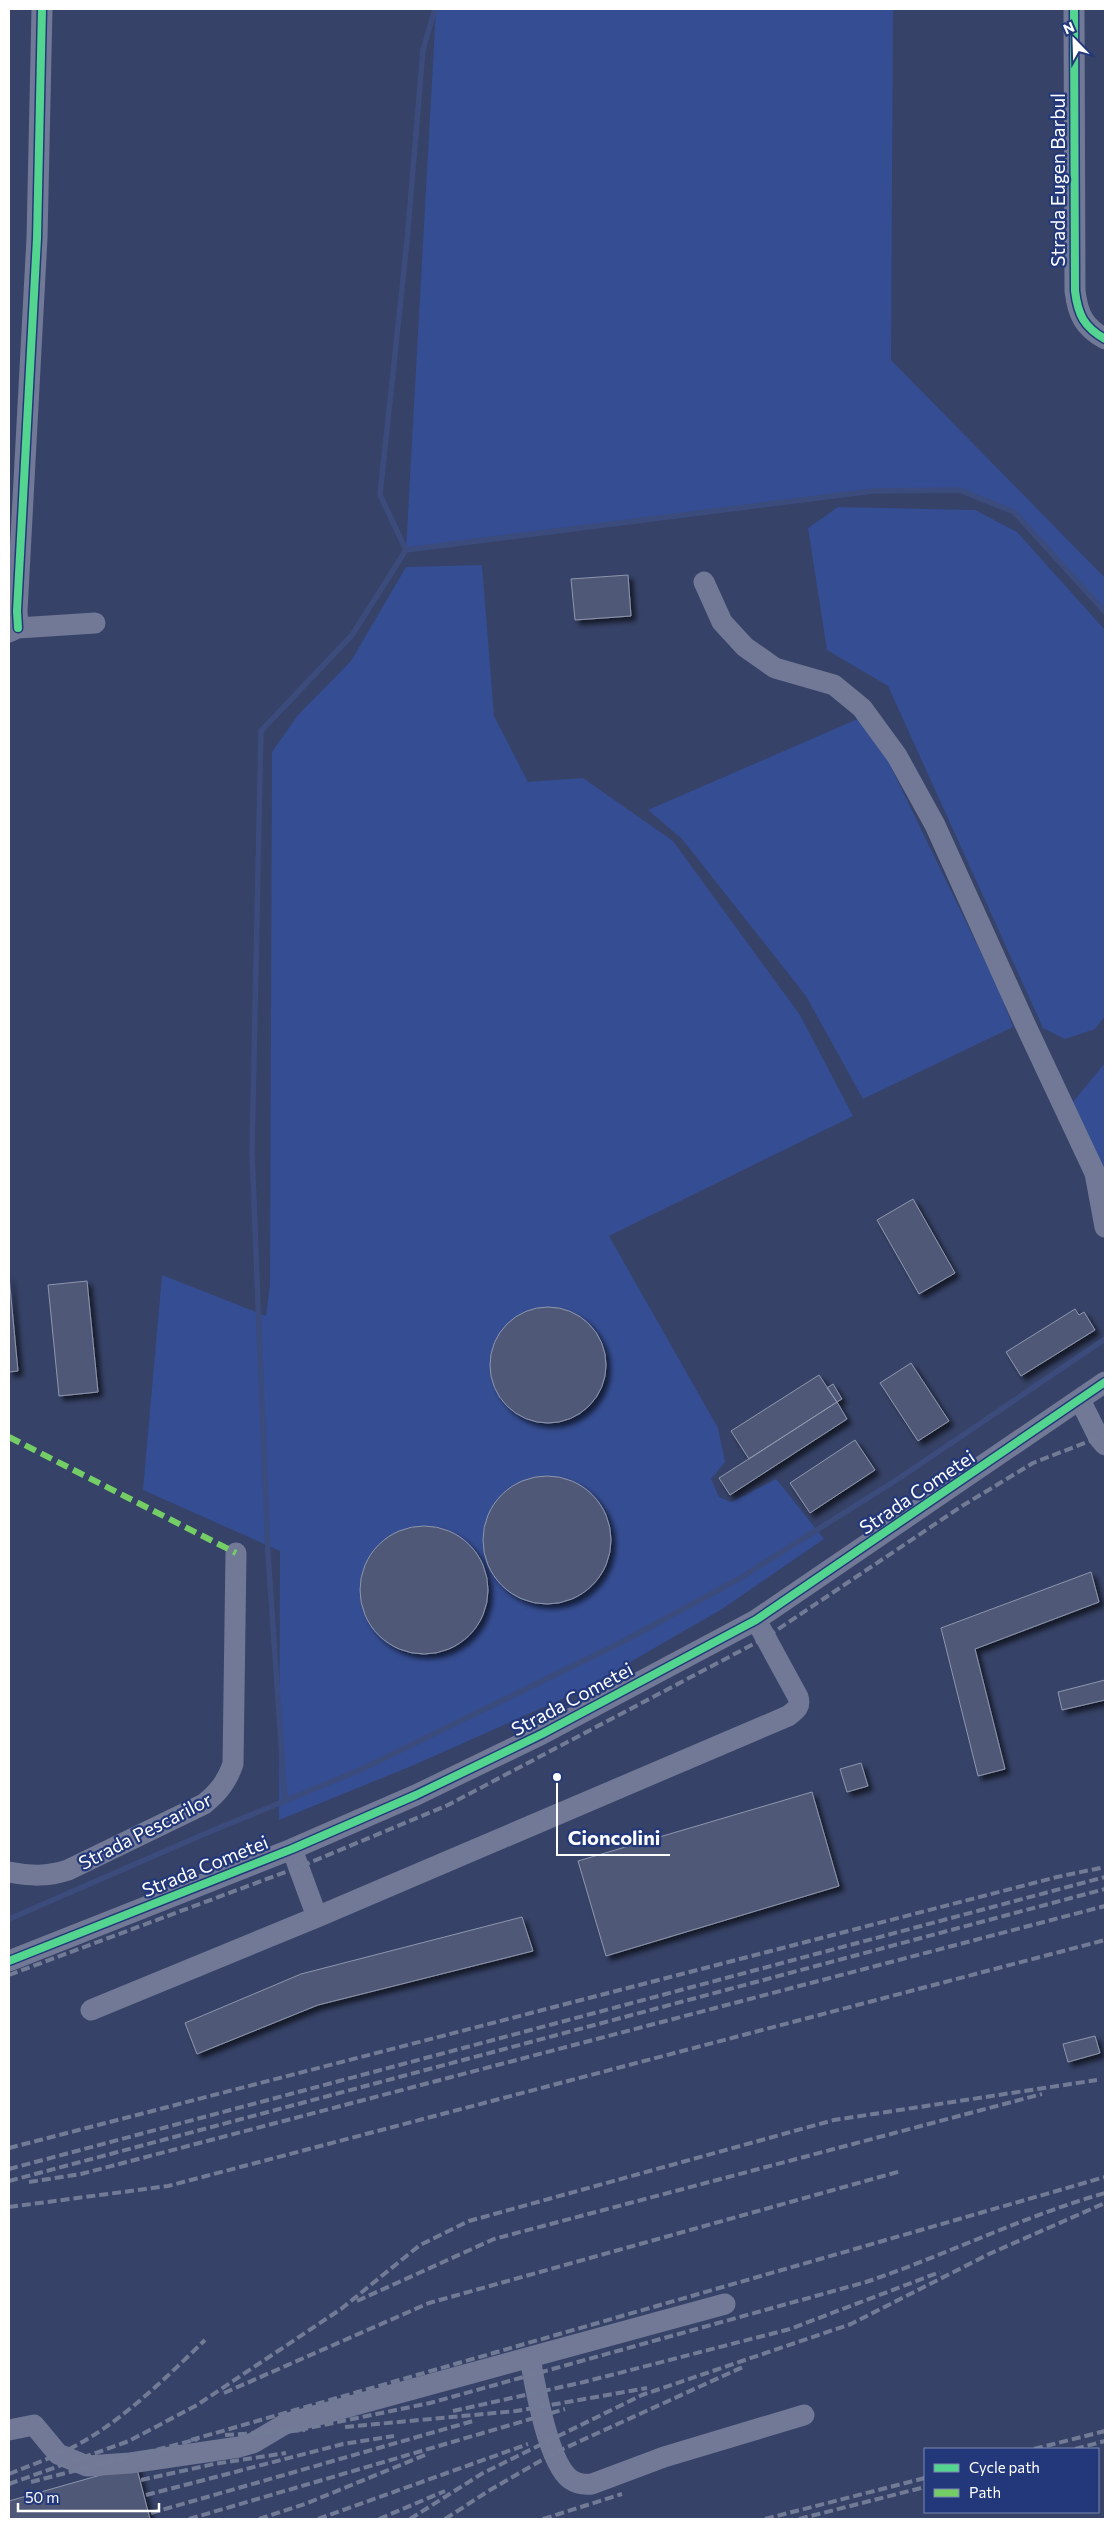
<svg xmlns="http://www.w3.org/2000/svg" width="1114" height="2528" viewBox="0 0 1114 2528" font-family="Commissioner,sans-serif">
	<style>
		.green { fill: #354d92 }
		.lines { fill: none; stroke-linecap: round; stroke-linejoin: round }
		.stream { stroke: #3b4b7c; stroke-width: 5.5 }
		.building { fill: #4f5977; stroke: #8e96ad; filter: url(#shadow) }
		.minor { stroke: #717996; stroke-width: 21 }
		.rail { stroke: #727b96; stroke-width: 4; stroke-dasharray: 9 4; stroke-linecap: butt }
		.quiet { stroke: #74ce65; stroke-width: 6; stroke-dasharray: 12 6; stroke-linecap: butt }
		.cycleway-casing { stroke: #22387b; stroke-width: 11 }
		.cycleway { stroke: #53d58f; stroke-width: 8 }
		.labels { text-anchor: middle; stroke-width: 4.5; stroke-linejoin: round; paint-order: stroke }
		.street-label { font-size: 19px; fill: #fff; stroke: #22387b }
		.leader { fill: none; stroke: #fff; stroke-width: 2 }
		.callout-dot { fill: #fff; stroke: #22387b; stroke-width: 2 }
		.callout-label { font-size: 20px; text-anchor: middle; font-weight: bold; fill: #fff; stroke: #22387b; stroke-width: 4.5; stroke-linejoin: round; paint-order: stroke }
	</style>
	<defs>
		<filter id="shadow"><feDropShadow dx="4.5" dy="4.5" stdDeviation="2.5" flood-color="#0009"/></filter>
	</defs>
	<rect width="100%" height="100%" fill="#364267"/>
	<path class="green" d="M 436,9 L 893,9 L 891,360 L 1105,578 L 1105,612 L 1014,512 L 959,490 L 873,491 L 406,550 Z
		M 838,507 L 975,510 L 1017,532 L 1105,630 L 1105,1016 L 1095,1029 L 1065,1039 L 1043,1028 L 888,686 L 827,650 L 808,528 Z
		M 482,565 L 494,716 L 528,782 L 583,778 L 673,841 L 800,1015 L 853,1116 L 609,1236 L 718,1428 L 725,1462 L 711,1479 L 719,1497 L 731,1502 L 776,1479 L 824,1539 L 722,1609 L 582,1690 L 414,1765 L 279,1820 L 280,1551 L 143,1490 L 162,1275 L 266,1316 L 270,1285 L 272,752 L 298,715 L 351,661 L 406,567 Z
		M 860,718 L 888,761 L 999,990 L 1013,1027 L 863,1099 L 806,996 L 682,839 L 648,810 Z
		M 1105,1063 L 1105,1171 L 1073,1102 Z"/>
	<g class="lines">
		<path class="stream" d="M 435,9 L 423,50 L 407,241 L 380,495 L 406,550 L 873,491 L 959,490 L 1014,512 L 1105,612
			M 285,1801 L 268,1554 L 252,1152 L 261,731 L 352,635 L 406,550
			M 9,1919 L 202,1835 L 360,1770 L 622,1642 L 737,1580 L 898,1479 L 1105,1339"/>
	</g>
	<path class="building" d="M 628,575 L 631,616 L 575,620 L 571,579 Z
		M 913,1199 L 955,1273 L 919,1294 L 877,1220 Z
		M 9,1277 L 18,1371 L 9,1372 Z
		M 87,1281 L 98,1392 L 59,1396 L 48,1285 Z
		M490 1365a58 58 0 1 1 116 0a58 58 0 1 1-116 0Z
		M 1075,1309 L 1079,1315 L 1084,1312 L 1095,1330 L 1021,1376 L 1006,1352 Z
		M 911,1363 L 949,1421 L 918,1441 L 880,1383 Z
		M 819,1375 L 837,1402 L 749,1459 L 731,1431 Z
		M 833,1384 L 842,1399 L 837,1402 L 827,1388 Z
		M 837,1402 L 847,1419 L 730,1495 L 719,1478 Z
		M 855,1440 L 875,1470 L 810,1513 L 790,1483 Z
		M483 1540a64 64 0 1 1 128 0a64 64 0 1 1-128 0Z
		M360 1590a64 64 0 1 1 128 0a64 64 0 1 1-128 0Z
		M 1091,1572 L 1099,1602 L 975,1649 L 1005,1769 L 978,1776 L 941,1628 Z
		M 1105,1680 L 1105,1700 L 1062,1710 L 1058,1692 Z
		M 861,1763 L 868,1786 L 847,1792 L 840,1769 Z
		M 812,1792 L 839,1886 L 606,1956 L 578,1861 Z
		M 522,1917 L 533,1951 L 318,2005 L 197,2054 L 185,2023 L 301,1974 Z
		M 1095,2036 L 1100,2053 L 1068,2062 L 1063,2044 Z
		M 136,2465 L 150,2519 L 9,2519 L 9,2501 Z"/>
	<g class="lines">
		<path class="minor" d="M 1074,9 L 1075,291 C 1078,315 1084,327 1105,339
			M 704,582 L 722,622 L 745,647 L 775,668 L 834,685 L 862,708 L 897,756 L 935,825 L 1025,1024 L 1095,1173 L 1105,1227
			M 18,628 L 17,611 L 37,238 L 42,9
			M 9,632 L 18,628 L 95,623
			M 1080,1400 L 1099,1438 L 1105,1445
			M 9,1872 C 30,1876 47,1877 68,1870 L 204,1804 C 219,1792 227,1781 233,1764 L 236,1553
			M 317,1917 L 788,1716 C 796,1710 801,1707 798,1697 L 756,1620
			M 9,1961 L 292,1849 L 416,1795 L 542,1734 L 756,1620 L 1105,1382
			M 91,2010 L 317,1917 L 292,1849
			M 530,2358 C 535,2386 548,2462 570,2479 C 577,2484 584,2485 592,2484 L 664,2457 L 804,2415
			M 9,2430 L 34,2425 L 58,2454 L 87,2466 L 130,2463 L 239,2447 L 253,2443 L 285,2424 L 725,2304"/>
		<path class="rail" d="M 9,1975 L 299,1867 L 448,1805 L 765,1638 L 962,1506 L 1033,1463 L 1105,1435
			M 9,2148 L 1057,1877 L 1105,1867
			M 9,2169 L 1105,1877
			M 9,2181 L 1105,1889
			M 29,2182 L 81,2174 L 1105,1906
			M 9,2207 L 168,2186 L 1105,1940
			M 357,2301 L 494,2239 L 1042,2094
			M 224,2393 L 429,2303 L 901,2171
			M 453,2411 L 584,2382 L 790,2329 L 940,2272
			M 345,2427 L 516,2411 L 647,2388
			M 299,2430 L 430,2403 L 866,2282 C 946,2255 1024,2216 1105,2193
			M 225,2435 L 305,2430
			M 191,2440 L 1105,2177
			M 1034,2449 L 1105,2431
			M 1075,2449 L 1105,2441
			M 9,2474 C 36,2463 64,2454 89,2438 C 129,2414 171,2373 205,2340
			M 141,2480 L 214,2464 L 286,2453
			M 31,2482 L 198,2439
			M 9,2484 L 129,2441 L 197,2405 L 341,2309 L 420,2245 L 469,2221 L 834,2120 L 1097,2080
			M 146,2495 L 343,2444 L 394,2436
			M 151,2513 L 473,2421
			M 189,2519 L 565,2409
			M 259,2519 L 305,2504 L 425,2455
			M 318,2519 L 528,2444
			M 379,2519 L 445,2491
			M 410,2519 L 483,2473 L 642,2395 L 851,2324 L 989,2254 L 1105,2203
			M 445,2519 L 490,2490 L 554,2453 L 745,2366
			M 543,2519 L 622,2494
			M 765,2519 L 925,2478
			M 799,2519 L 925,2487"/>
		<path class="quiet" d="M 9,1437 L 236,1553"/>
		<g class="cycleway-casing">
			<path id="cycleway" d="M 1074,9 L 1075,291 C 1078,315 1084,327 1105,339
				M 18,628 L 17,611 L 37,238 L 42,9
				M 9,1961 L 292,1849 L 416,1795 L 542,1734 L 756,1620 L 1105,1382"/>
		</g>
		<use href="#cycleway" class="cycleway"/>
	</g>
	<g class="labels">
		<g class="street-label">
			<text transform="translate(1058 180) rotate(-90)" y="7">Strada Eugen Barbul</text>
			<text transform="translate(917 1492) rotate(-34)" y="7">Strada Cometei</text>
			<text transform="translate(572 1699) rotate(-28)" y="7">Strada Cometei</text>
			<text transform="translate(145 1831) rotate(-27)" y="7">Strada Pescarilor</text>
			<text transform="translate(205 1866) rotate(-22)" y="7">Strada Cometei</text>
		</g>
	</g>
	<path class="leader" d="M557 1777L557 1855H670"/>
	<circle class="callout-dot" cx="557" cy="1777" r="5"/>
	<g class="callout-label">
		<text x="614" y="1845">Cioncolini</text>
	</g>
	<rect width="1114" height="2528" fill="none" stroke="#ffffff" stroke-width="20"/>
	<rect x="924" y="2448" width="175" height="65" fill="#22387b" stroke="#7a88b0"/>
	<rect x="934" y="2464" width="25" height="8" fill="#53d58f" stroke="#7a88b0"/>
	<text x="969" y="2473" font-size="15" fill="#ffffff">Cycle path</text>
	<rect x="934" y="2489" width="25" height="8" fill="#74ce65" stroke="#7a88b0"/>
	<text x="969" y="2498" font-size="15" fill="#ffffff">Path</text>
	<g transform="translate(1074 40) rotate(337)" stroke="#22387b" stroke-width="4" paint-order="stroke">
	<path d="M0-4L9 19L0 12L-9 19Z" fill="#ffffff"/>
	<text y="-8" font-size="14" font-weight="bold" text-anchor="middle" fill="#ffffff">N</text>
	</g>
	<path d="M18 2503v8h141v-8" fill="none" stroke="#ffffff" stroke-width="2.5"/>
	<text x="25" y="2503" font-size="15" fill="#ffffff" stroke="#22387b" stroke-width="4" paint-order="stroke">50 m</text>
</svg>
